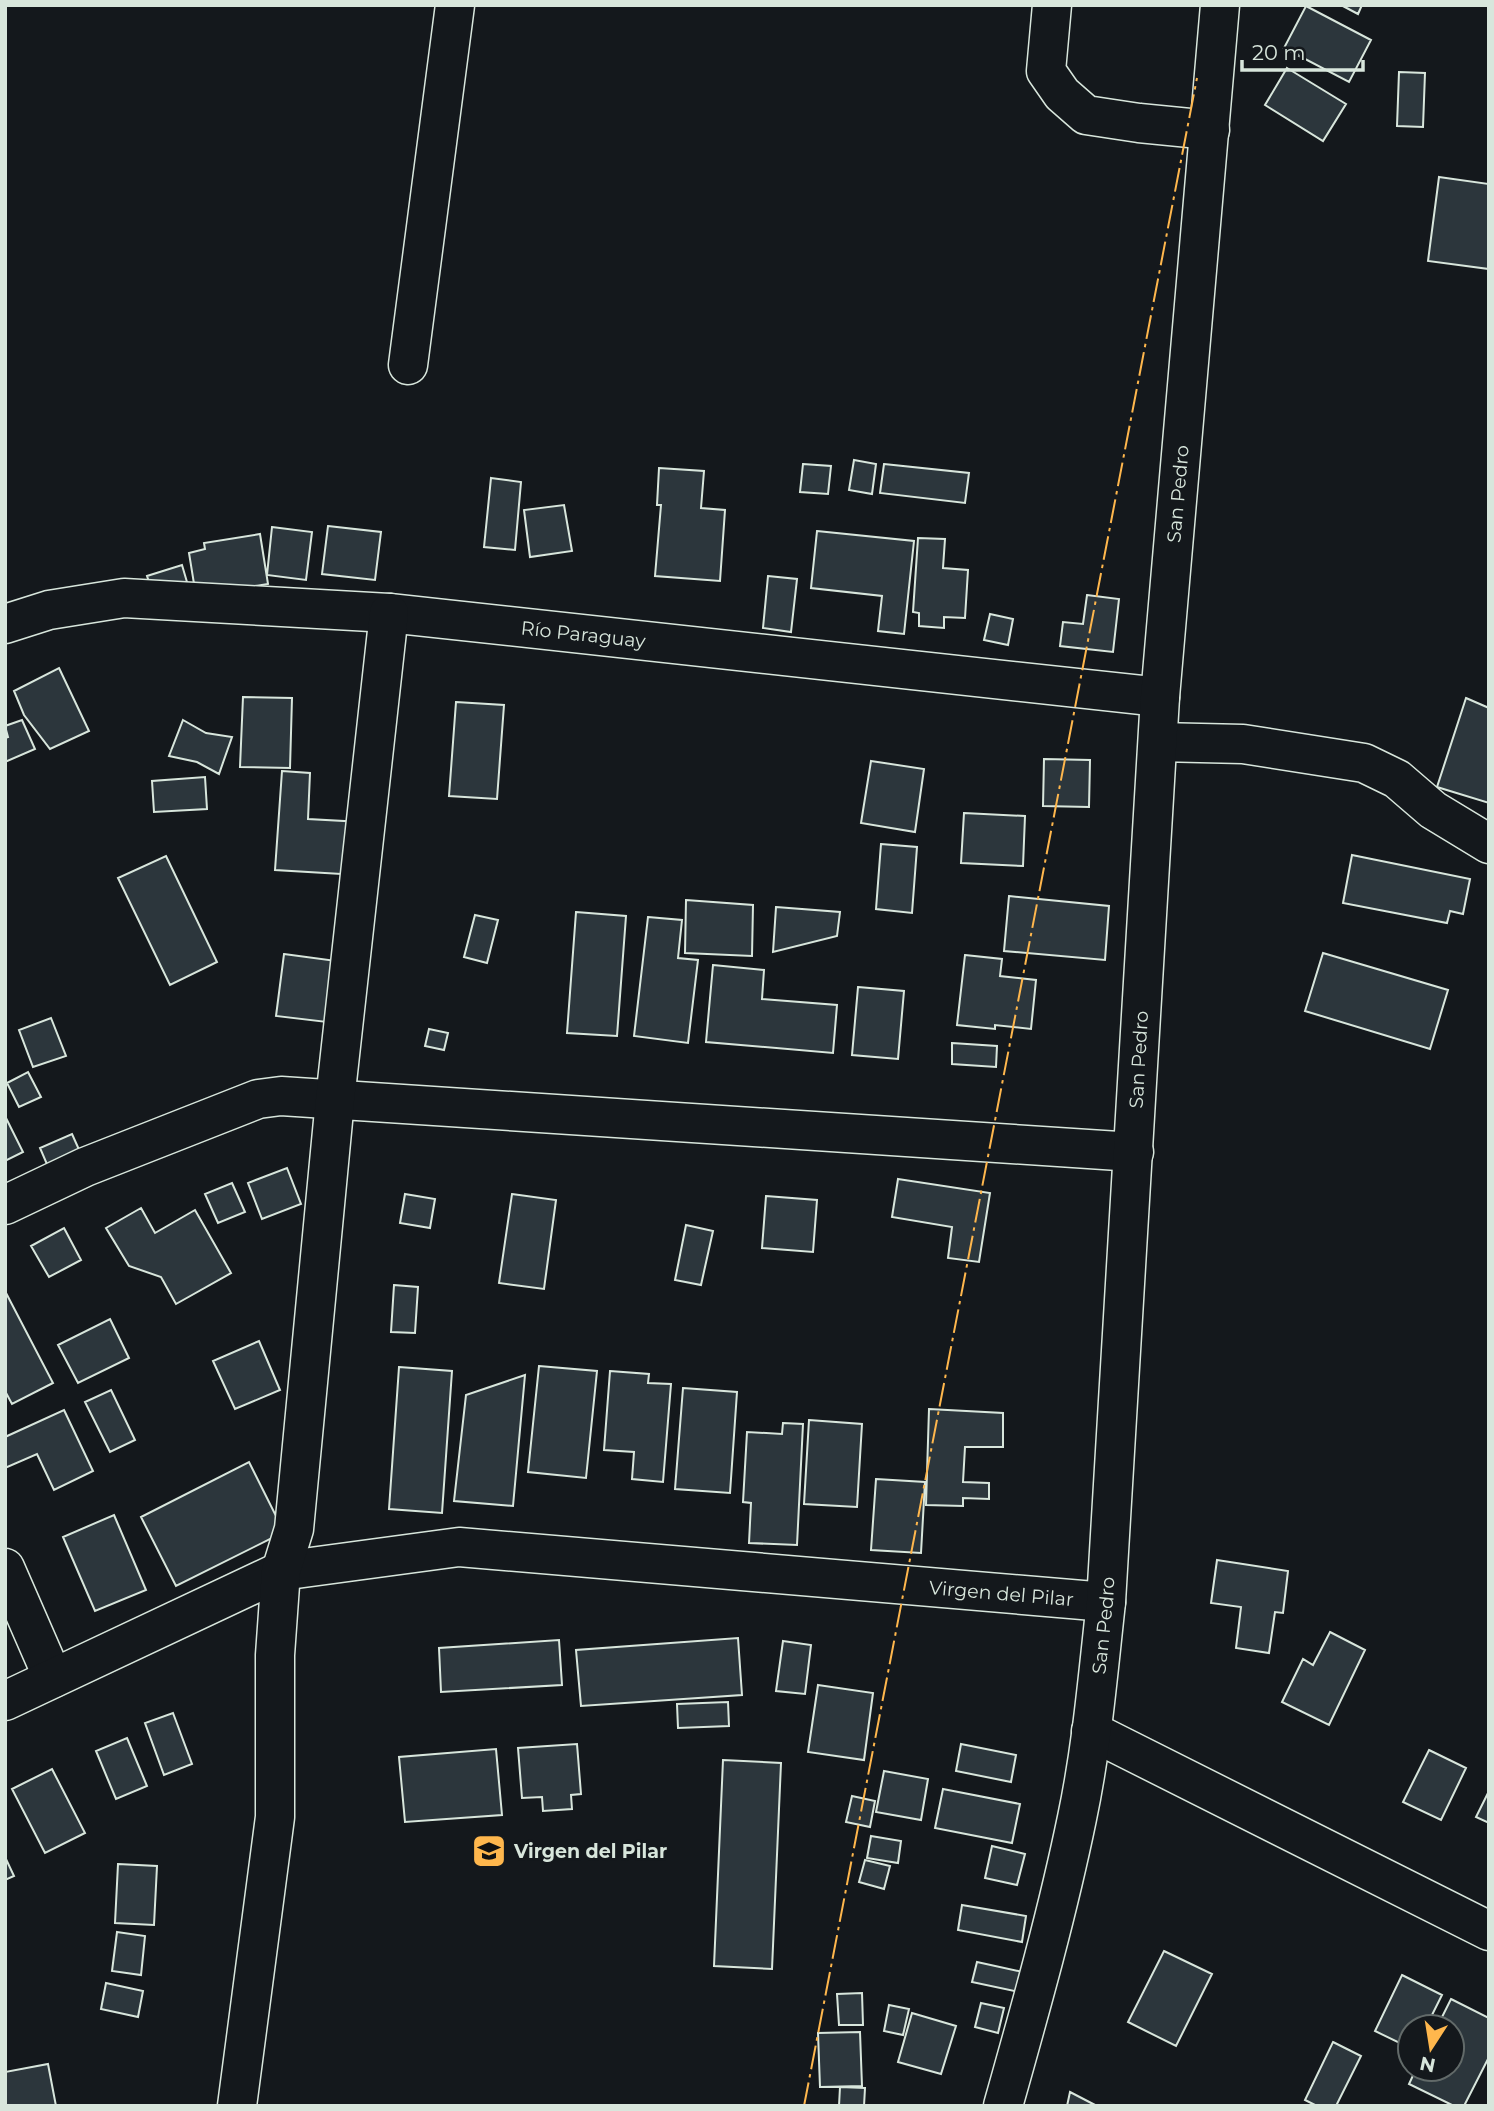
<svg xmlns="http://www.w3.org/2000/svg" width="1494" height="2111" viewBox="0 0 1494 2111" font-family="Montserrat,sans-serif">
	<style>
		.building { fill: #2c363c; stroke: #d8e6dc; stroke-width: 2 }
		.lines { fill: none; stroke-linecap: round; stroke-linejoin: round }
		.minor-casing { stroke: #d8e6dc; stroke-width: 41 }
		.major-casing { stroke: #d8e6dc; stroke-width: 41 }
		.minor { stroke: #14181c; stroke-width: 38 }
		.major { stroke: #14181c; stroke-width: 38 }
		.power { stroke: #ffb74d; stroke-width: 2; stroke-dasharray: 24 5 3.5 5; stroke-linecap: butt }
		.labels { text-anchor: middle; stroke-width: 5; stroke-linejoin: round; paint-order: stroke }
		.street-label { font-size: 19px; fill: #d8e6dc; stroke: #14181c }
		.poi-label { font-size: 19px; font-weight: bold; fill: #d8e6dc; stroke: #14181c; text-anchor: start }
	</style>
	<rect width="100%" height="100%" fill="#14181c"/>
	<path class="building" d="M 1341,5 L 1362,5 L 1358,14 Z
		M 1306,6 L 1371,40 L 1349,82 L 1284,48 Z
		M 1287,68 L 1346,104 L 1323,141 L 1265,105 Z
		M 1399,72 L 1425,73 L 1423,127 L 1397,126 Z
		M 1439,177 L 1489,184 L 1489,269 L 1428,261 Z
		M 854,460 L 876,464 L 872,494 L 849,490 Z
		M 803,464 L 831,466 L 828,494 L 800,492 Z
		M 884,464 L 969,473 L 965,503 L 880,493 Z
		M 659,468 L 704,471 L 701,508 L 725,510 L 720,581 L 655,576 L 661,505 L 657,505 Z
		M 491,478 L 521,482 L 515,550 L 484,547 Z
		M 564,505 L 572,551 L 530,557 L 524,510 Z
		M 328,526 L 381,532 L 375,580 L 322,574 Z
		M 272,527 L 312,532 L 306,580 L 267,575 Z
		M 817,531 L 914,541 L 904,634 L 878,631 L 882,596 L 811,588 Z
		M 260,534 L 268,584 L 212,593 L 195,590 L 189,553 L 205,549 L 204,543 Z
		M 918,538 L 945,539 L 943,568 L 968,570 L 965,618 L 944,617 L 944,628 L 919,626 L 919,613 L 913,612 Z
		M 182,565 L 187,582 L 153,594 L 147,576 Z
		M 768,576 L 797,579 L 791,632 L 763,628 Z
		M 1087,595 L 1119,599 L 1113,652 L 1060,646 L 1063,622 L 1083,624 Z
		M 990,614 L 1013,619 L 1008,645 L 984,640 Z
		M 59,668 L 89,731 L 50,749 L 24,715 L 14,691 Z
		M 243,697 L 292,698 L 290,768 L 240,767 Z
		M 1466,698 L 1489,708 L 1489,803 L 1437,787 Z
		M 456,702 L 504,705 L 497,799 L 449,796 Z
		M 22,720 L 35,749 L 5,762 L 5,738 L 8,737 L 5,726 Z
		M 183,720 L 206,733 L 232,737 L 219,774 L 197,762 L 169,756 Z
		M 1044,759 L 1090,760 L 1089,807 L 1043,806 Z
		M 871,761 L 924,769 L 915,832 L 861,823 Z
		M 282,771 L 310,773 L 308,819 L 362,822 L 358,875 L 275,870 Z
		M 205,777 L 207,809 L 154,812 L 152,781 Z
		M 964,813 L 1025,816 L 1023,866 L 961,863 Z
		M 881,844 L 917,847 L 912,913 L 876,909 Z
		M 1352,855 L 1470,879 L 1463,914 L 1450,911 L 1447,923 L 1343,903 Z
		M 166,856 L 217,962 L 170,985 L 118,878 Z
		M 1009,896 L 1109,906 L 1105,960 L 1004,951 Z
		M 686,900 L 753,905 L 752,956 L 685,953 Z
		M 776,907 L 840,912 L 837,936 L 773,952 Z
		M 576,912 L 626,916 L 617,1036 L 567,1033 Z
		M 475,915 L 498,920 L 487,963 L 464,957 Z
		M 648,917 L 682,920 L 678,958 L 698,960 L 688,1043 L 634,1036 Z
		M 1323,953 L 1448,990 L 1430,1049 L 1305,1011 Z
		M 284,954 L 344,962 L 335,1023 L 276,1016 Z
		M 965,955 L 1002,959 L 1000,976 L 1036,980 L 1031,1029 L 995,1025 L 995,1029 L 957,1025 Z
		M 713,965 L 764,970 L 762,999 L 837,1005 L 833,1053 L 706,1042 Z
		M 858,987 L 904,991 L 898,1059 L 852,1055 Z
		M 51,1018 L 66,1056 L 33,1067 L 19,1030 Z
		M 429,1029 L 448,1033 L 444,1050 L 425,1046 Z
		M 952,1043 L 997,1046 L 996,1067 L 952,1064 Z
		M 28,1072 L 41,1097 L 19,1107 L 7,1083 Z
		M 5,1116 L 23,1152 L 5,1161 Z
		M 72,1134 L 81,1154 L 49,1169 L 40,1148 Z
		M 287,1168 L 301,1204 L 262,1219 L 248,1183 Z
		M 898,1179 L 990,1193 L 979,1262 L 948,1258 L 952,1227 L 892,1217 Z
		M 232,1183 L 245,1212 L 218,1223 L 205,1194 Z
		M 405,1194 L 435,1199 L 430,1228 L 400,1223 Z
		M 512,1194 L 556,1200 L 544,1289 L 499,1283 Z
		M 766,1196 L 817,1200 L 813,1252 L 762,1248 Z
		M 141,1208 L 155,1233 L 195,1210 L 231,1273 L 176,1304 L 161,1277 L 129,1266 L 106,1228 Z
		M 686,1225 L 713,1231 L 701,1285 L 675,1280 Z
		M 64,1228 L 81,1260 L 49,1277 L 31,1246 Z
		M 394,1285 L 418,1287 L 415,1333 L 391,1332 Z
		M 5,1291 L 53,1383 L 12,1404 L 5,1391 Z
		M 110,1319 L 129,1358 L 78,1383 L 58,1345 Z
		M 259,1341 L 280,1390 L 235,1409 L 213,1361 Z
		M 539,1366 L 597,1371 L 586,1478 L 528,1472 Z
		M 399,1367 L 452,1371 L 442,1513 L 389,1509 Z
		M 610,1371 L 649,1374 L 648,1383 L 671,1384 L 663,1482 L 632,1479 L 634,1452 L 604,1450 Z
		M 525,1375 L 513,1506 L 454,1501 L 466,1395 Z
		M 683,1388 L 737,1392 L 730,1493 L 675,1489 Z
		M 111,1390 L 135,1440 L 110,1452 L 85,1402 Z
		M 929,1409 L 1003,1413 L 1003,1447 L 965,1447 L 963,1482 L 989,1483 L 989,1499 L 963,1498 L 963,1506 L 926,1505 Z
		M 64,1410 L 93,1471 L 54,1490 L 37,1454 L 5,1468 L 5,1437 Z
		M 809,1420 L 862,1424 L 857,1507 L 804,1504 Z
		M 783,1423 L 803,1424 L 797,1545 L 749,1543 L 751,1503 L 743,1502 L 747,1432 L 782,1434 Z
		M 249,1462 L 284,1532 L 176,1586 L 141,1517 Z
		M 876,1479 L 925,1482 L 921,1553 L 871,1550 Z
		M 114,1515 L 146,1590 L 95,1611 L 63,1537 Z
		M 1217,1560 L 1288,1571 L 1283,1613 L 1275,1612 L 1269,1653 L 1236,1648 L 1241,1607 L 1211,1603 Z
		M 1330,1632 L 1365,1650 L 1329,1725 L 1282,1702 L 1303,1659 L 1313,1665 Z
		M 738,1638 L 742,1695 L 581,1706 L 576,1650 Z
		M 559,1640 L 562,1685 L 441,1692 L 439,1648 Z
		M 783,1641 L 811,1645 L 805,1694 L 776,1691 Z
		M 818,1685 L 873,1693 L 864,1760 L 808,1752 Z
		M 728,1702 L 729,1726 L 678,1728 L 677,1704 Z
		M 173,1713 L 192,1764 L 164,1775 L 145,1723 Z
		M 127,1738 L 147,1786 L 116,1799 L 96,1751 Z
		M 577,1744 L 581,1794 L 571,1795 L 572,1809 L 543,1811 L 542,1797 L 522,1798 L 518,1748 Z
		M 961,1744 L 1016,1755 L 1011,1782 L 956,1771 Z
		M 496,1749 L 502,1815 L 405,1822 L 399,1757 Z
		M 1429,1750 L 1466,1768 L 1441,1820 L 1403,1802 Z
		M 723,1760 L 781,1763 L 772,1969 L 714,1966 Z
		M 52,1769 L 85,1833 L 45,1853 L 12,1789 Z
		M 884,1771 L 928,1779 L 921,1820 L 876,1812 Z
		M 943,1789 L 1020,1804 L 1012,1843 L 935,1828 Z
		M 1489,1791 L 1489,1823 L 1476,1817 Z
		M 852,1796 L 875,1801 L 870,1827 L 846,1822 Z
		M 871,1836 L 901,1841 L 898,1863 L 867,1858 Z
		M 992,1846 L 1025,1854 L 1017,1885 L 985,1878 Z
		M 5,1857 L 14,1876 L 5,1880 Z
		M 865,1860 L 890,1866 L 884,1889 L 859,1882 Z
		M 118,1864 L 157,1866 L 154,1925 L 115,1923 Z
		M 962,1905 L 1026,1916 L 1022,1942 L 958,1930 Z
		M 117,1932 L 145,1936 L 141,1975 L 112,1971 Z
		M 1164,1951 L 1212,1974 L 1176,2046 L 1128,2022 Z
		M 977,1962 L 1023,1972 L 1019,1992 L 972,1982 Z
		M 1402,1975 L 1442,1995 L 1426,2027 L 1410,2027 L 1410,2048 L 1375,2031 Z
		M 106,1983 L 143,1991 L 138,2017 L 101,2009 Z
		M 862,1993 L 863,2025 L 839,2025 L 837,1994 Z
		M 1451,1999 L 1489,2018 L 1489,2057 L 1464,2106 L 1454,2106 L 1409,2084 L 1416,2069 L 1452,2069 L 1452,2027 L 1437,2027 Z
		M 981,2003 L 1004,2008 L 998,2033 L 975,2027 Z
		M 889,2005 L 909,2009 L 903,2035 L 884,2031 Z
		M 912,2013 L 956,2026 L 941,2074 L 898,2062 Z
		M 860,2032 L 862,2086 L 820,2087 L 818,2033 Z
		M 1333,2042 L 1361,2056 L 1336,2106 L 1317,2106 L 1305,2100 Z
		M 48,2064 L 56,2106 L 5,2106 L 5,2072 Z
		M 840,2087 L 865,2088 L 864,2106 L 839,2106 Z
		M 1070,2092 L 1097,2106 L 1067,2106 Z"/>
	<g class="lines">
		<g class="minor-casing">
			<g id="minor">
				<path d="M 1052,5 L 1046,71 L 1062,94 L 1086,115 L 1139,123 L 1210,130"/>
				<path d="M 408,365 L 455,5"/>
				<path id="s1" d="M 5,624 L 49,610 L 124,598 L 389,613 L 1160,697"/>
				<path d="M 1158,742 L 1243,744 L 1364,763 L 1397,779 L 1433,810 L 1489,844"/>
				<path d="M 5,1205 L 85,1167 L 258,1099 L 281,1096 L 1134,1152"/>
				<path d="M 5,1568 L 53,1678"/>
				<path id="s2" d="M 5,1701 L 281,1571 L 459,1547 L 1106,1602"/>
				<path d="M 1091,1731 L 1489,1931"/>
				<path d="M 237,2106 L 275,1817 L 275,1655 L 281,1571 L 294,1529 L 335,1100 L 389,613"/>
			</g>
		</g>
		<g class="major-casing">
			<g id="major">
				<path id="s3" d="M 1003,2106 C 1030,2010 1057,1915 1077,1818 C 1092,1747 1098,1674 1106,1602 L 1160,697 L 1220,5"/>
			</g>
		</g>
		<use href="#minor" class="minor"/>
		<use href="#major" class="major"/>
		<path class="power" d="M 804,2106 L 1197,78"/>
	</g>
	<defs>
		<g id="school-square" transform="scale(1.75)"><rect x="-9" y="-9" width="18" height="18" rx="4" fill="#ffb74d" stroke="#14181c"/><path d="M0-5L7-2L0 1L-7-2ZM-4 1L0 2.5L4 1V4Q0 6-4 4Z" fill="#111"/></g>
	</defs>
	<g fill-rule="evenodd">
		<use href="#school-square" x="489" y="1851"/>
	</g>
	<g class="labels">
		<g class="street-label">
			<text dy="7" stroke="none"><textPath href="#s3" startOffset="1626">San Pedro</textPath></text>
			<text dy="7" stroke="none"><textPath href="#s1" startOffset="583">Río Paraguay</textPath></text>
			<text dy="7" stroke="none"><textPath href="#s3" startOffset="1059">San Pedro</textPath></text>
			<text dy="7" stroke="none"><textPath href="#s2" startOffset="1029">Virgen del Pilar</textPath></text>
			<text dy="7" stroke="none"><textPath href="#s3" startOffset="492">San Pedro</textPath></text>
		</g>
		<g class="poi-label">
			<text x="514" y="1858">Virgen del Pilar</text>
		</g>
	</g>
	<rect width="1494" height="2111" fill="none" stroke="#d8e6dc" stroke-width="14"/>
	<g transform="translate(1431 2048) rotate(192)"><circle r="33" fill="#14181c" stroke="#626a69" stroke-width="2"/>
	<path d="M0-5L12 26L0 18L-12 26Z" fill="#ffb74d"/>
	<text y="-10" font-size="19" font-weight="bold" text-anchor="middle" fill="#d8e6dc">N</text>
	</g>
	<path d="M1242 60v10h121v-10" fill="none" stroke="#d8e6dc" stroke-width="3.5"/>
	<text x="1252" y="60" font-size="21" fill="#d8e6dc" stroke="#14181c" stroke-width="5" paint-order="stroke">20 m</text>
</svg>
